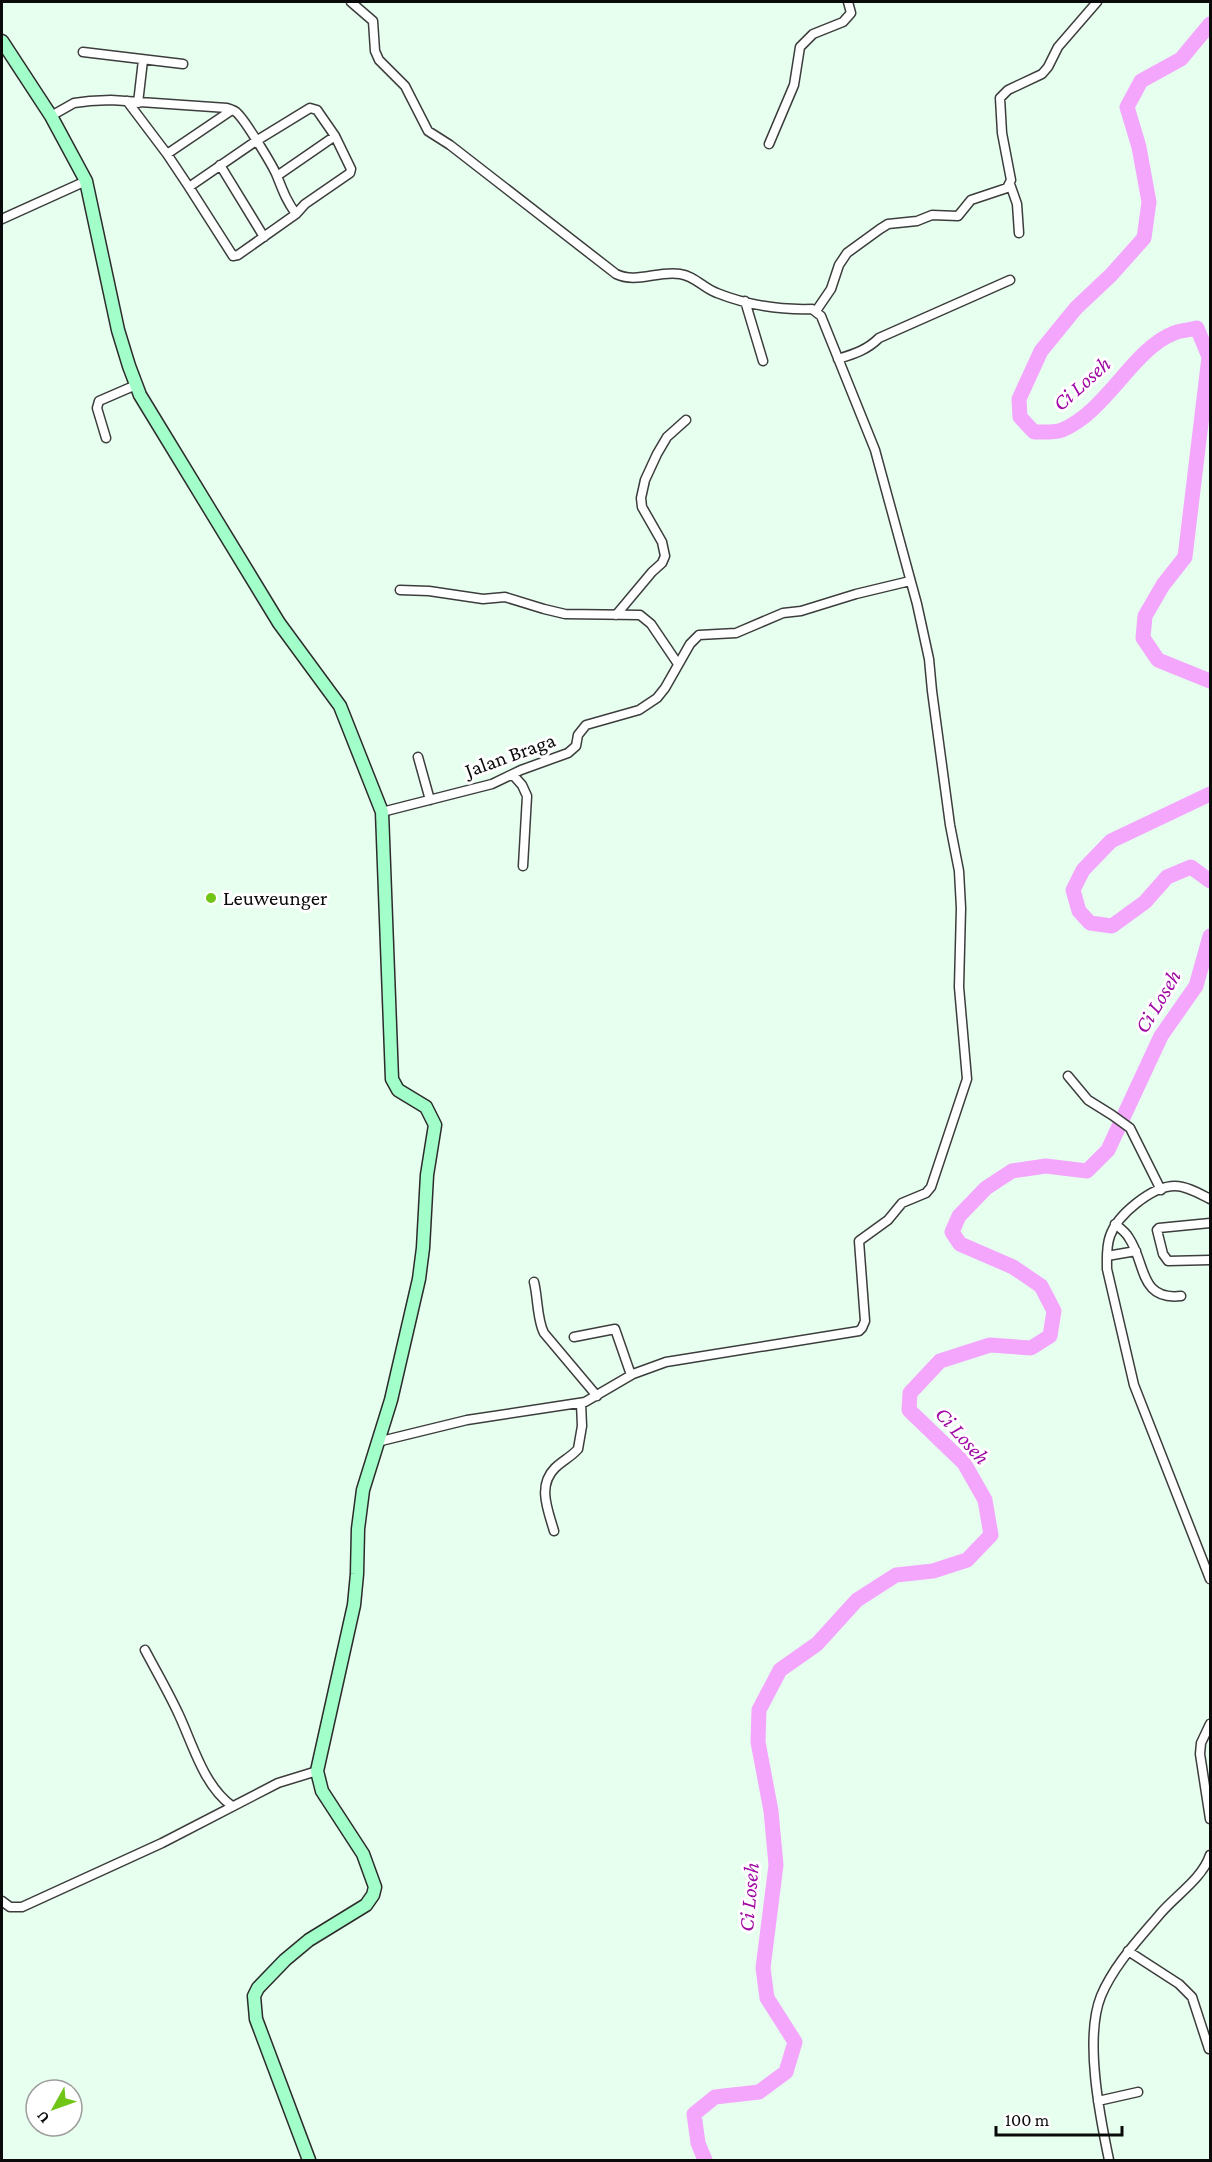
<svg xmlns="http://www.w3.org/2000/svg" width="1212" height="2162" viewBox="0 0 1212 2162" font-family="'Crimson Pro',serif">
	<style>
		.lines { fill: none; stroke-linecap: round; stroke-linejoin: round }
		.river { stroke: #f4a6fc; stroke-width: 15 }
		.street-casing { stroke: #3d3d3d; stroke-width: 11 }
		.secondary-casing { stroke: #2c2c2c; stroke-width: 15 }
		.street { stroke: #fff; stroke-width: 8 }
		.secondary { stroke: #a2ffc9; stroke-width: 12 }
		.poi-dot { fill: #70c517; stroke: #fff; stroke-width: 2 }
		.labels { text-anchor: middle; stroke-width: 6; stroke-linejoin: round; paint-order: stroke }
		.street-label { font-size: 21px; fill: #0a0a0a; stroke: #fff }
		.poi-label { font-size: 21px; fill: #0a0a0a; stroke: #fff; text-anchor: start }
		.water-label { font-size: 22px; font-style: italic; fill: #a00aa5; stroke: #fff }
	</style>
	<rect width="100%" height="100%" fill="#e7ffef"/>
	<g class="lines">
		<path class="river" d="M 1210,24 L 1181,59 L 1141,81 L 1127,107 L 1139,147 L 1149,202 L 1144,238 L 1111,275 L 1076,308 L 1041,351 L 1019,399 L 1020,417 L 1034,432 C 1042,432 1054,433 1062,430 C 1106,412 1133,349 1174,333 C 1181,330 1190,330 1197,328 L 1209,357 L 1185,557 L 1163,585 L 1145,616 L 1143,638 L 1158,660 L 1210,681
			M 1210,794 L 1111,841 L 1083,870 L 1073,890 L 1079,911 L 1090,923 L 1112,926 L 1145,902 L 1167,877 L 1191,867 L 1210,881
			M 705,2160 L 698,2143 L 694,2114 L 715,2097 L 759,2092 L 786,2072 L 795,2042 L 767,1998 L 763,1968 L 776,1865 L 771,1811 L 758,1742 L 759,1710 L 780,1670 L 817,1644 L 857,1600 L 896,1575 L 933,1571 L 967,1560 L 991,1535 L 985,1500 L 964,1463 L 909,1410 L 910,1393 L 940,1361 L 990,1345 L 1031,1348 L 1050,1336 L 1054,1311 L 1041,1286 L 1013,1267 L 960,1244 L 952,1232 L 959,1216 L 986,1188 L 1012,1171 L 1046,1166 L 1087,1171 L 1108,1150 L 1161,1036 L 1196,986 L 1210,936"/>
		<g class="street-casing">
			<path id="street" d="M 351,2 L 373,21 L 375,51 L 379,60 L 405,86 L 428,131 L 450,145 L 616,274 C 636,284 659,270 680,274 C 695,276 703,288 717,293 C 747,305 779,310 812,309 L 821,316 L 875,450 L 917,604 L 929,659 L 932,691 L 950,825 L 959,871 L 961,908 L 959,987 L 967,1079 L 931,1187 L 926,1193 L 902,1203 L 888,1220 L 859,1241 L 865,1321 L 862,1328 L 859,1331 L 666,1362 L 633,1374 L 585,1402 L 467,1420 L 377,1442
				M 83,52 L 183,64
				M 138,103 L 143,60
				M 51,116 L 74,103 L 90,101 L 111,100 L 227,108 C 230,109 234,110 236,112 C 244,118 273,166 277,176 C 283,191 286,200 296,214 L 305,204 L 350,173 L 351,169 L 335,136 L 317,110 L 310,108 L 256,141 L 189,187 L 167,154 L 127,101
				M 769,144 L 794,85 L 800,47 L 813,34 L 843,22 L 851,13 L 848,2
				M 167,154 L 232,110
				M 220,165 L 264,237
				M 277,176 L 335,136
				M 1010,184 L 1017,204 L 1019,233
				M 189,187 L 233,256 L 238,255 L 296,214
				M 2,219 L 86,181
				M 745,301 L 763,361
				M 816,311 L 831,289 L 839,265 L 847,253 L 880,229 L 888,224 L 917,221 L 932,215 L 958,216 L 971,200 L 1007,188 L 1011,180 L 1002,133 L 1000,98 L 1008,90 L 1042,74 L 1048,67 L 1058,47 L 1097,2
				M 838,359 C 854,354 867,350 879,338 L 1010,280
				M 106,438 L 97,408 L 99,401 L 136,385
				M 400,590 L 429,591 L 483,599 L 505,597 L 544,609 L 565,614 L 640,615 L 651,624 L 678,664
				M 616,615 L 652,572 L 662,563 L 665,556 L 662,542 L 642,507 L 641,498 L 645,480 L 657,454 L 667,437 L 686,420
				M 418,757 L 430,800
				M 513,775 L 522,785 L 527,796 L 523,866
				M 382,812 L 492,784 L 521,770 L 568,753 L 576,746 L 578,735 L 586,725 L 639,710 L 657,698 L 665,688 L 690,644 L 699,635 L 736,633 L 783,613 L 801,611 L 856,594 L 910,581
				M 1068,1076 L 1088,1100 L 1112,1115 L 1130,1128 L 1161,1190
				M 1210,1199 C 1200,1194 1187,1186 1175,1186 C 1152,1186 1117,1215 1110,1236 C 1106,1247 1107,1258 1107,1269 L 1134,1385 L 1210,1579
				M 1210,1223 L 1159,1228 L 1157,1230 L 1163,1254 L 1168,1261 L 1210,1260
				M 1115,1224 C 1120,1228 1126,1232 1129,1238 C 1146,1263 1139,1301 1181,1296
				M 1107,1256 L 1136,1251
				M 534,1282 C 538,1298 537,1320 544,1333 L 597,1396
				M 574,1337 L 615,1329 L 631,1375
				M 554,1531 C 548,1510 537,1486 555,1468 C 562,1461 571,1457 578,1449 L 582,1426 L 581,1403
				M 145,1650 C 156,1671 169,1693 179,1715 C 193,1745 204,1786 232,1806
				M 1210,1724 L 1201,1743 L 1200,1754 L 1210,1819
				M 2,1901 L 10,1907 L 22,1907 L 162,1843 L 278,1783 L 317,1771
				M 1128,1951 L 1179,1984 L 1192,1997 L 1209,2049
				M 1098,2101 L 1138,2092
				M 1109,2160 C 1100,2117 1084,2038 1101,1996 C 1114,1965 1139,1939 1160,1914 C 1176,1895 1202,1879 1210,1855"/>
		</g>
		<g class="secondary-casing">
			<path id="secondary" d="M 2,41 L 51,116 L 86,181 L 118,330 L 129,366 L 140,395 L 279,623 L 340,706 L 382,812 L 392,1079 L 398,1090 L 426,1107 L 435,1125 L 427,1175 L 423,1248 L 419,1279 L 391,1400 L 363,1490 L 358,1529 L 357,1574 L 354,1605 L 317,1771 L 322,1791 L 363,1854 L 375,1887 L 373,1895 L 366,1905 L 309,1940 L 285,1960 L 258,1988 L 254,1996 L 256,2019 L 309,2160"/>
		</g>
		<use href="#street" class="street"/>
		<use href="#secondary" class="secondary"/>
	</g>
	<circle class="poi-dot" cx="211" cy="898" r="6"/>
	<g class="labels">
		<g class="street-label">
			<text transform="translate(510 755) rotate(-20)" y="7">Jalan Braga</text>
		</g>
		<g class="poi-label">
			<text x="223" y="905">Leuweunger</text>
		</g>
		<g class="water-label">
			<text transform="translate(1081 383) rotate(-42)" y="8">Ci Loseh</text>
			<text transform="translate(1157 1001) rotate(-59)" y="8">Ci Loseh</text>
			<text transform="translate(963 1435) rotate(48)" y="8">Ci Loseh</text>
			<text transform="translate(748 1897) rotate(-85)" y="8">Ci Loseh</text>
		</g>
	</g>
	<rect width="1212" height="2162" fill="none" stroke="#0a0a0a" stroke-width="6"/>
	<g transform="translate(54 2108) rotate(230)"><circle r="28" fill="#ffffff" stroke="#9d9d9d" stroke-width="1.5"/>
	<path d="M0-4.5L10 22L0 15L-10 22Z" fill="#70c517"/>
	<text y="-9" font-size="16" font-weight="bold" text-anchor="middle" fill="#0a0a0a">U</text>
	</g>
	<path d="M996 2126v9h126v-9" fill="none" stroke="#0a0a0a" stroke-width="3"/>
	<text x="1005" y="2126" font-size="18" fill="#0a0a0a" stroke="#ffffff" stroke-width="4.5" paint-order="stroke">100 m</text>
</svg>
